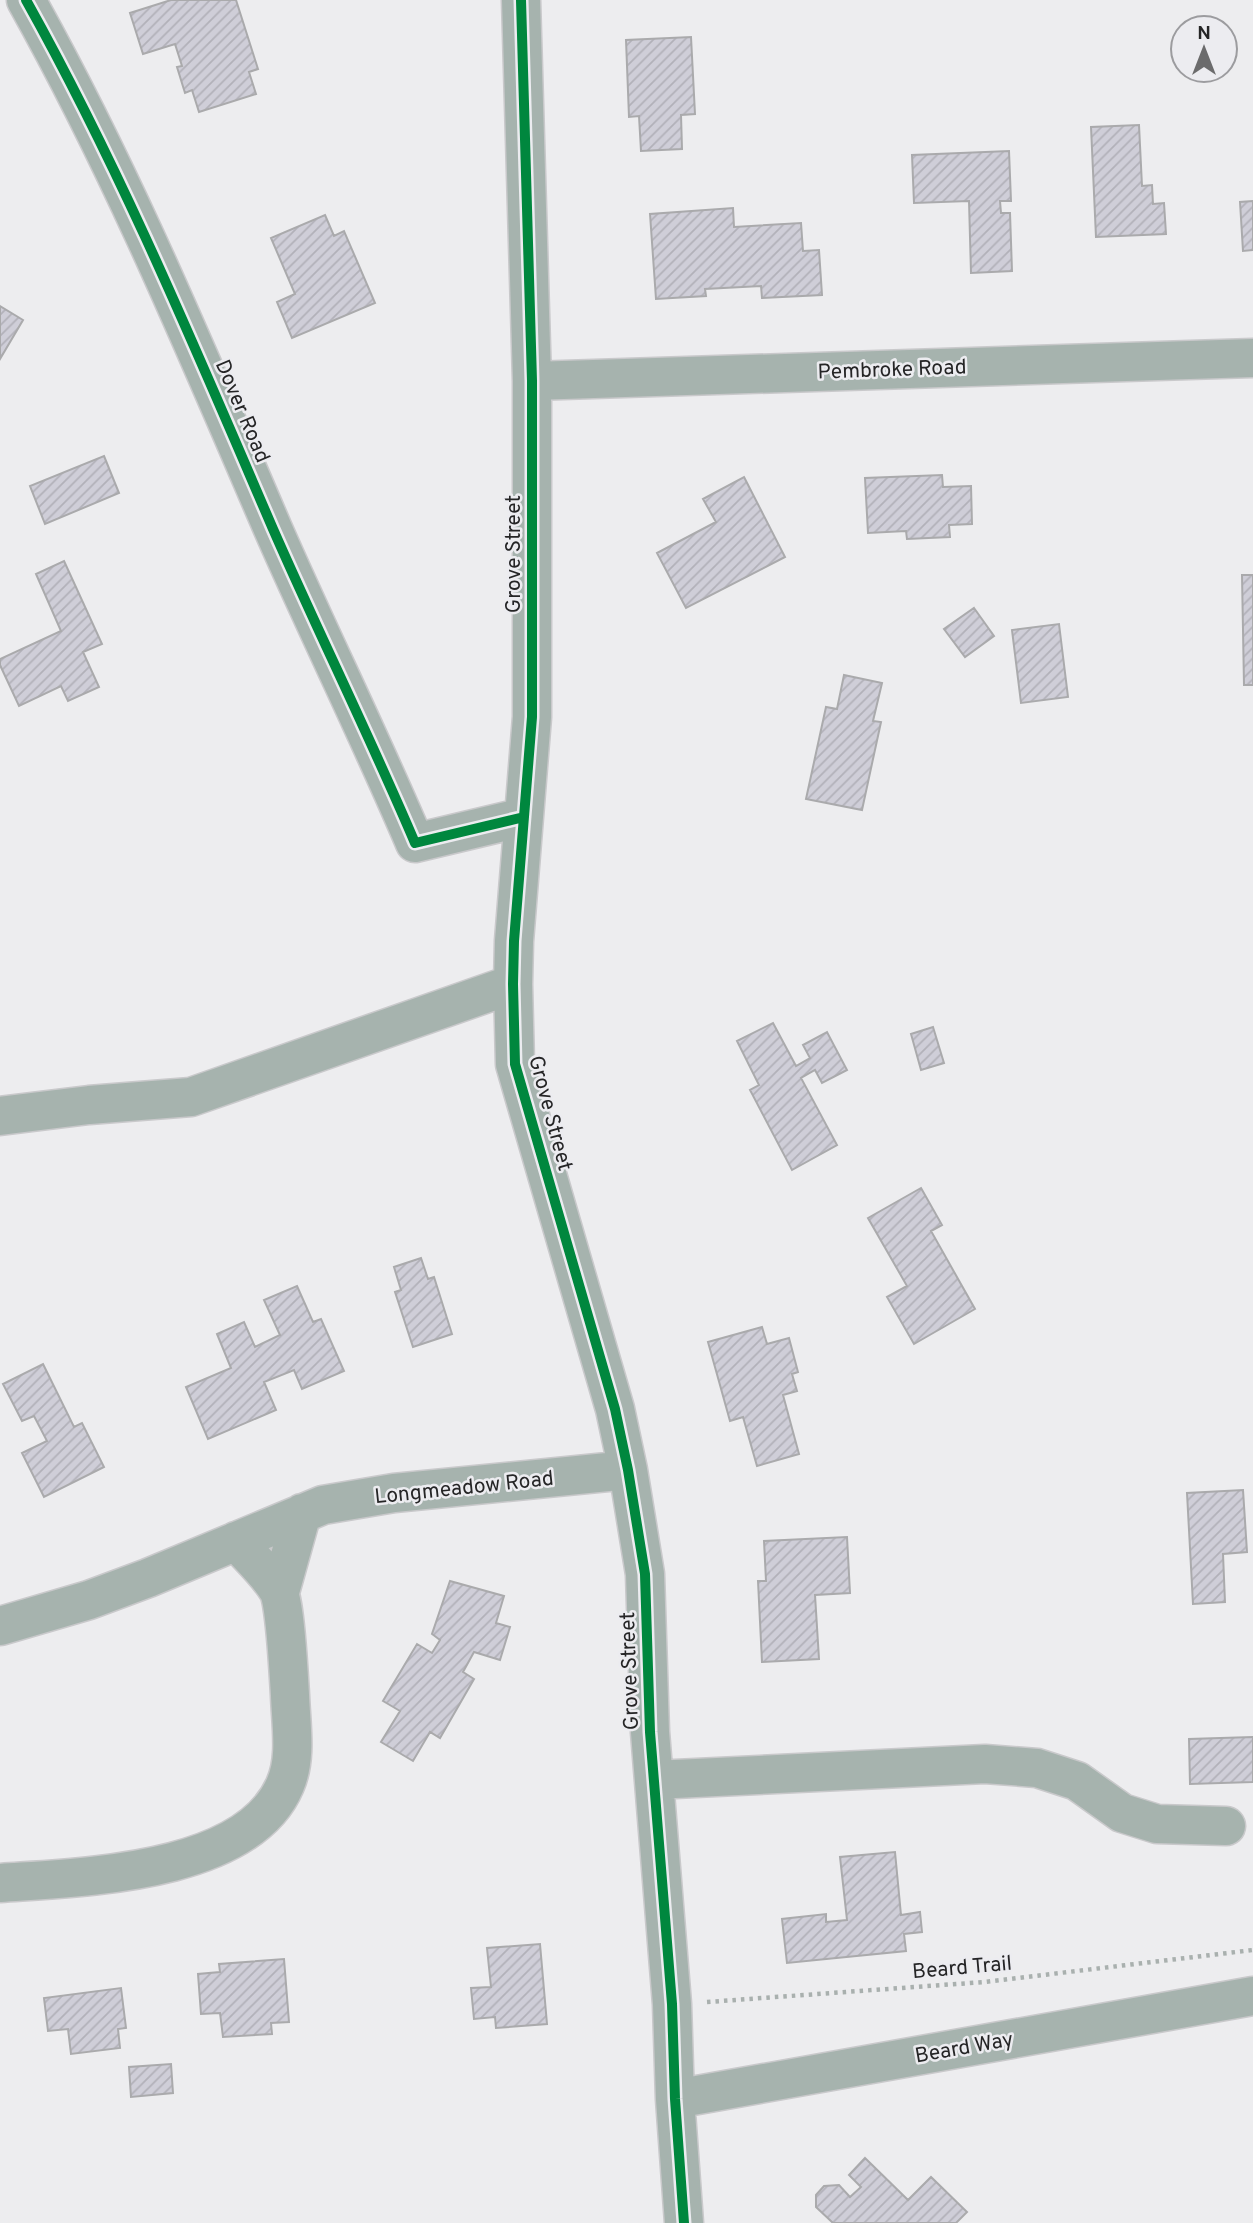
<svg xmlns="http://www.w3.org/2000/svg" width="1253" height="2223" viewBox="0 0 1253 2223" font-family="Overpass,sans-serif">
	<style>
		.building { fill: url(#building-hatch); stroke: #aaaaac; stroke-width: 2 }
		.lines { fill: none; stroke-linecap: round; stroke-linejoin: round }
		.minor-casing { stroke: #c9c9cb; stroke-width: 41 }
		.path { stroke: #a9b0ae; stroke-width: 4.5; stroke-dasharray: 3.5 5; stroke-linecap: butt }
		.minor { stroke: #a6b3ae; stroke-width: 38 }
		.cycleway-casing { stroke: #ececf0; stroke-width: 15 }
		.cycleway { stroke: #00873e; stroke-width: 10 }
		.labels { text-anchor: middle; stroke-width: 5; stroke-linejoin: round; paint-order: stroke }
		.street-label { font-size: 21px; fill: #252526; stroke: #ececf0 }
	</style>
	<defs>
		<pattern id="building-hatch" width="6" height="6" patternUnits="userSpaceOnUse" patternTransform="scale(1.75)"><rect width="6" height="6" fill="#cfced8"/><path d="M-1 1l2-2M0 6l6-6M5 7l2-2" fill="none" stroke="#b2b1b9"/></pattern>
	</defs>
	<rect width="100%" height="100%" fill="#ededef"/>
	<path class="building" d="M 171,0 L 236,0 L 258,69 L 249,72 L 256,94 L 199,112 L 192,90 L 185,93 L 177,67 L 182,66 L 175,44 L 143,54 L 130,13 Z
		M 691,37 L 695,114 L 681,115 L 682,149 L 641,151 L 639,116 L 629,117 L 626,40 Z
		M 1139,125 L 1142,186 L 1152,185 L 1153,204 L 1164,203 L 1166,234 L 1096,237 L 1091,127 Z
		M 1009,151 L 1011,201 L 1000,201 L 1001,213 L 1010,213 L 1012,271 L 971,273 L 969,201 L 914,203 L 912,155 Z
		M 1253,201 L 1253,250 L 1243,251 L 1240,202 Z
		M 733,208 L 734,227 L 801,223 L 803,251 L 819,250 L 822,295 L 762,298 L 761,286 L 705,289 L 706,296 L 656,299 L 650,214 Z
		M 325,215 L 334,236 L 344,231 L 375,303 L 292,338 L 277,302 L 295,294 L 271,238 Z
		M 0,306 L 23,320 L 0,359 Z
		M 104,456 L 119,493 L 45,524 L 30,486 Z
		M 942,475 L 943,487 L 971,486 L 972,524 L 949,525 L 950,537 L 907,539 L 906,531 L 868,533 L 865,478 Z
		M 744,477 L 785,557 L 686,608 L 657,553 L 716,522 L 703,499 Z
		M 64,561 L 102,644 L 83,652 L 99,687 L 68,701 L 61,686 L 19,706 L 0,665 L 0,659 L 61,631 L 36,574 Z
		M 1242,575 L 1253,575 L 1253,685 L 1244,685 Z
		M 974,608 L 994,636 L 965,657 L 944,629 Z
		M 1059,624 L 1068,697 L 1021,703 L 1012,630 Z
		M 844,675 L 882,683 L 873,721 L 881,722 L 862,810 L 806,799 L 826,707 L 837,709 Z
		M 773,1023 L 796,1066 L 810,1058 L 803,1045 L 827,1032 L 847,1070 L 822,1083 L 815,1070 L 801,1078 L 837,1145 L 792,1170 L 750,1090 L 759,1085 L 737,1041 Z
		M 933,1027 L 944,1063 L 921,1070 L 911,1034 Z
		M 921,1188 L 942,1225 L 931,1231 L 975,1309 L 914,1344 L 887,1297 L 907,1286 L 868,1218 Z
		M 421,1258 L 428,1279 L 434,1277 L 452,1334 L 413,1347 L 395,1292 L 401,1290 L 394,1267 Z
		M 297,1286 L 313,1322 L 321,1319 L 344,1371 L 302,1389 L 294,1370 L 264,1382 L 276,1410 L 208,1439 L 186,1387 L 231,1368 L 217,1334 L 244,1322 L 255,1347 L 280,1335 L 264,1300 Z
		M 762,1327 L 767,1344 L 789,1338 L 798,1372 L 792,1374 L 797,1391 L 783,1395 L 799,1454 L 757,1466 L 743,1417 L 730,1421 L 708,1342 Z
		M 43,1364 L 74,1427 L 82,1423 L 104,1467 L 44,1497 L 22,1453 L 47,1441 L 34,1416 L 22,1421 L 3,1384 Z
		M 1243,1490 L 1247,1552 L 1223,1554 L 1225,1602 L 1193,1604 L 1187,1493 Z
		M 847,1537 L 850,1593 L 815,1595 L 819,1659 L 762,1662 L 758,1581 L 766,1581 L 764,1541 Z
		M 450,1581 L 504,1596 L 496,1623 L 510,1627 L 500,1660 L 474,1652 L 463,1672 L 474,1679 L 440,1738 L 430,1732 L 413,1761 L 381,1742 L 400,1711 L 383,1701 L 417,1644 L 432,1653 L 440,1640 L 432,1634 Z
		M 1253,1737 L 1253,1782 L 1190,1784 L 1189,1739 Z
		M 895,1852 L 901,1915 L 920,1912 L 922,1932 L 904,1934 L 906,1951 L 787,1963 L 782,1919 L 826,1914 L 826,1922 L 847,1920 L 840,1857 Z
		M 540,1944 L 547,2024 L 496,2028 L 495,2017 L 474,2019 L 471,1988 L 491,1987 L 487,1948 Z
		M 284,1959 L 289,2022 L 271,2023 L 272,2034 L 223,2037 L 220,2013 L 201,2014 L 198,1974 L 220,1972 L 219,1964 Z
		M 121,1988 L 126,2028 L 118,2029 L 120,2048 L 71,2054 L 68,2029 L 48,2031 L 44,1998 Z
		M 171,2064 L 173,2093 L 131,2097 L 129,2067 Z
		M 865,2158 L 908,2200 L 931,2177 L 967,2212 L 956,2223 L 833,2223 L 816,2207 L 816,2195 L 824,2186 L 839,2185 L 850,2197 L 861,2187 L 849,2175 Z"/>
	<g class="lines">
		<g class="minor-casing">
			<path id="minor" d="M 26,0 C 121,170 196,350 273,529 C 319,634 370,737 415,843 L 524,817
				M 521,0 L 532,381 L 532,717 L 514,941 L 513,984 L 515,1064 L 615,1409 L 628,1470 L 645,1574 L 650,1732 L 672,2004 L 675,2099 L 684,2223
				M 532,381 L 1253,358
				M 0,1116 L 89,1105 L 191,1097 L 513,984
				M 280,1592 L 302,1513
				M 0,1626 L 89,1600 L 148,1578 L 323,1505 L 394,1493 L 628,1470
				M 654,1780 L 985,1764 L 1037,1768 L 1077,1781 L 1122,1813 L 1157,1824 L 1226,1826
				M 0,1883 C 82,1877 247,1874 285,1785 C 297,1758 291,1725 290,1695 C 289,1679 285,1600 278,1590 C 267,1572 250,1557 236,1541
				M 675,2099 L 1253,1996"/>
		</g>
		<path class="path" d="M 707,2002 L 984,1982 L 1253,1950"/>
		<use href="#minor" class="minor"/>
		<g class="cycleway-casing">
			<path id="cycleway" d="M 26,0 C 121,170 196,350 273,529 C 319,634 370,737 415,843 L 524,817
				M 521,0 L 532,381 L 532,717 L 514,941 L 513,984 L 515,1064 L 615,1409 L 628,1470 L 645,1574 L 650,1732 L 672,2004 L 675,2099 L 684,2223"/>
		</g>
		<use href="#cycleway" class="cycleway"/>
	</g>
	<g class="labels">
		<g class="street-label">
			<text transform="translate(892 369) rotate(-2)" y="7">Pembroke Road</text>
			<text transform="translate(243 411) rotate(67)" y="7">Dover Road</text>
			<text transform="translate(513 554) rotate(-90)" y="7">Grove Street</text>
			<text transform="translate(551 1113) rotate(75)" y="7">Grove Street</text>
			<text transform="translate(464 1487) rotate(-6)" y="7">Longmeadow Road</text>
			<text transform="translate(629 1671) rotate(-92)" y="7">Grove Street</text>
			<text transform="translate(962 1967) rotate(-5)" y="7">Beard Trail</text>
			<text transform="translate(964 2047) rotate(-10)" y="7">Beard Way</text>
		</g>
	</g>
	<g transform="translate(1204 49)"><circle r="33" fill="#ececf0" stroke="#9c9c9f" stroke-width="2"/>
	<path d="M0-5L12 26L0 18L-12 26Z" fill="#6b6b6c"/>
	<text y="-10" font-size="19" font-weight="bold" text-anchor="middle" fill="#252526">N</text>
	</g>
</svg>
